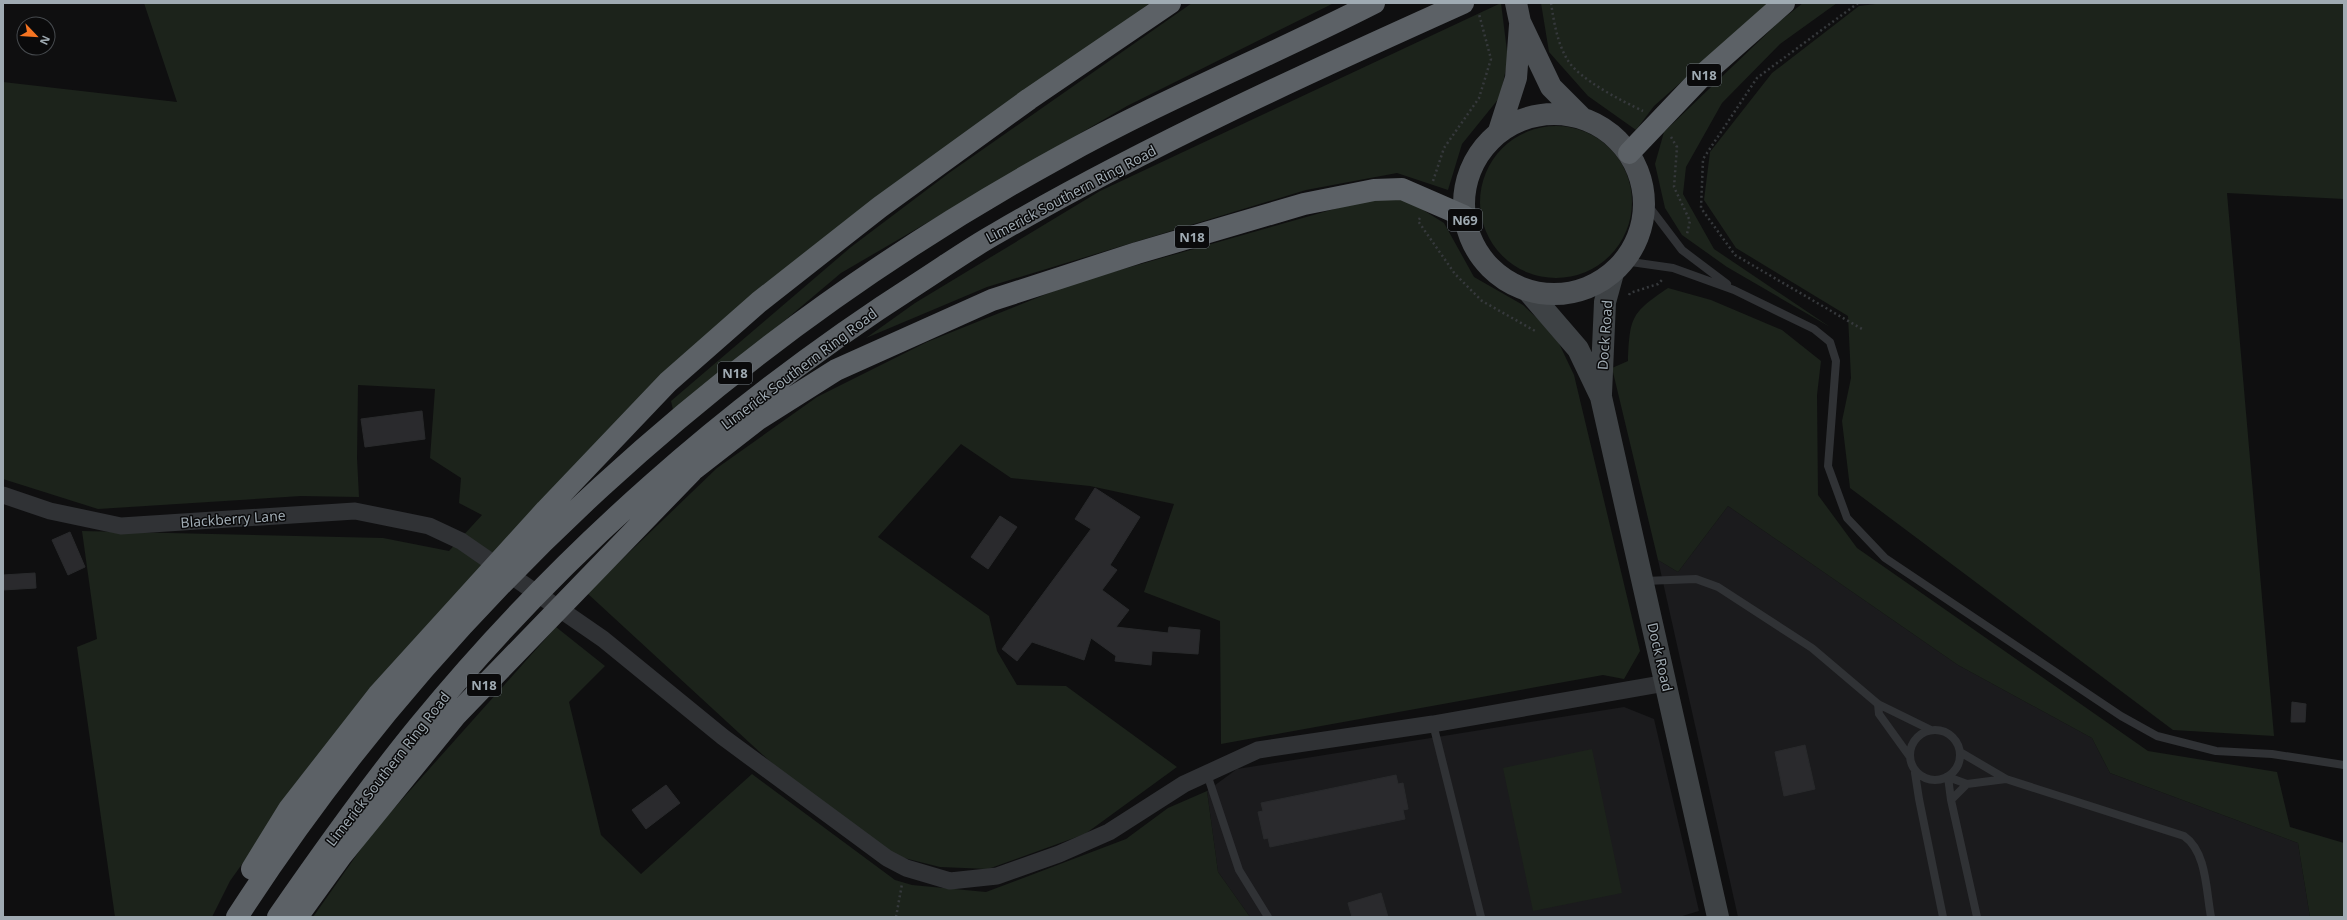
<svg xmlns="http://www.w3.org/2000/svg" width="2347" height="920" viewBox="0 0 2347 920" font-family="'Noto Sans',sans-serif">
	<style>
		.built { fill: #1b1b1d }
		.green { fill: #1c231b }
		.building { fill: #2a2a2d; stroke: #292a2c }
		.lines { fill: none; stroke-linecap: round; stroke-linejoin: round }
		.path { stroke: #36393c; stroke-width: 2.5; stroke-dasharray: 2 3; stroke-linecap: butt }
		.lane { stroke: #303235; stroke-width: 8 }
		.street { stroke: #303235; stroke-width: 17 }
		.secondary { stroke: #3e4245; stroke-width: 22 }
		.primary { stroke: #4c5054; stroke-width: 22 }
		.highway { stroke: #5c6166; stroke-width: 22 }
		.labels { text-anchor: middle; stroke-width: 3; stroke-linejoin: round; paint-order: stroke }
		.shield { fill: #0a0a0b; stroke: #727a80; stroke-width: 1 }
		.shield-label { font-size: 13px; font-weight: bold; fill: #9faab2 }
		.street-label { font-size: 14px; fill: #9faab2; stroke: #0a0a0b }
	</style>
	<rect width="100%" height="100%" fill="#0f0f10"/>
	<path class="built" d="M 1728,506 L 1958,665 L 2092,738 L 2110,773 L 2298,843 L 2310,917 L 1738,917 L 1658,560 L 1678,572 Z
		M 1624,707 L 1654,719 L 1699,911 L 1679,917 L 1250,917 L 1218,872 L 1207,791 L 1237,769 Z"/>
	<path class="green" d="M 144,3 L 1150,3 L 901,184 L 763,291 L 322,752 L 230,881 L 212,917 L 115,917 L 77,647 L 97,639 L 82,531 L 383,538 L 449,551 L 482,515 L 459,503 L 461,478 L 430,458 L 435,389 L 358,385 L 357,458 L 359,497 L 301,496 L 98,509 L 3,479 L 3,82 L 177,102 Z
		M 1192,3 L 1334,3 L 1127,106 L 841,273 L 674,414 L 671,401 L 851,247 L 949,173 Z
		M 1501,3 L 1508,59 L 1500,97 L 1462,144 L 1448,190 L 1397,173 L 1306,190 L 987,287 L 866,338 L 915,303 L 1100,191 Z
		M 1541,3 L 1771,3 L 1654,106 L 1636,130 L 1588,96 L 1549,52 Z
		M 1803,3 L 1837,3 L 1780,44 L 1722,103 L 1686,167 L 1683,194 L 1714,249 L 1830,327 L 1727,267 L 1682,235 L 1665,208 L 1655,164 L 1664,132 L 1780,21 Z
		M 1884,3 L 2344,3 L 2344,199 L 2227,193 L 2274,736 L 2173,730 L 1850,488 L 1842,421 L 1851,378 L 1848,316 L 1736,248 L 1704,200 L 1710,152 L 1772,73 L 1859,6 Z
		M1480 202a76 76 0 1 1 152 0a76 76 0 1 1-152 0Z
		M 1404,198 L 1444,223 L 1474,277 L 1523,305 L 1555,335 L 1574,375 L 1640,651 L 1624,679 L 1603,675 L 1221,744 L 1220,621 L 1144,592 L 1174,504 L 1090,486 L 1011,478 L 961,444 L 878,537 L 989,616 L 997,651 L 1017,685 L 1066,686 L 1177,767 L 1085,834 L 988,869 L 940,867 L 896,856 L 775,766 L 587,593 L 717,468 L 817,397 L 927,342 L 1074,283 L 1359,202 Z
		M 1668,288 L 1711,300 L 1782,330 L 1821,361 L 1817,395 L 1818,495 L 1857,548 L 2148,751 L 2277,772 L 2290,827 L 2344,843 L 2344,917 L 2310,917 L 2298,843 L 2110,773 L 2092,738 L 1958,665 L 1728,506 L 1678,572 L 1658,560 L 1612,368 L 1628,361 C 1630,317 1631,313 1668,288 Z
		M 556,627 L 605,666 L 569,702 L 601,835 L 641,874 L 752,774 L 895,880 L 912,885 L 986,892 L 1126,839 L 1168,808 L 1207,791 L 1218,872 L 1250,917 L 313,917 L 372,833 Z
		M 1592,749 L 1622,893 L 1533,911 L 1503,768 Z"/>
	<path class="building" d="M 422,411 L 425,439 L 365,447 L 361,419 Z
		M 1095,488 L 1140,517 L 1110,565 L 1117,570 L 1102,590 L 1129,610 L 1116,627 L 1168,633 L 1169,627 L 1200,630 L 1198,654 L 1152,651 L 1151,665 L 1115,661 L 1116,656 L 1091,638 L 1084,660 L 1032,642 L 1017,661 L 1002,649 L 1091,529 L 1075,519 Z
		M 1000,516 L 1017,527 L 988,569 L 971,557 Z
		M 70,532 L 85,567 L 68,575 L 52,540 Z
		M 35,573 L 36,588 L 3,590 L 3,575 Z
		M 2292,702 L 2306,704 L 2305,722 L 2291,722 Z
		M 1805,745 L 1815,789 L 1784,796 L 1775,752 Z
		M 1396,775 L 1398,784 L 1403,783 L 1408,809 L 1403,810 L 1405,819 L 1270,847 L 1268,838 L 1264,839 L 1258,812 L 1263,811 L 1261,803 Z
		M 666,785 L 680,803 L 646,829 L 632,810 Z
		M 1381,893 L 1388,917 L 1352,917 L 1348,903 Z"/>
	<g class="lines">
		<path class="path" d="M 1551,3 C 1554,22 1557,42 1567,59 C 1578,79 1622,101 1643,111
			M 1858,3 L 1757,78 L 1703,159 L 1701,208 L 1735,255 L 1862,329
			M 1671,137 L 1677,147 L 1674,187 L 1690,221 L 1687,234
			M 1433,181 L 1444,148 L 1479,98 L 1491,59 L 1479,14
			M 1420,218 L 1418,221 L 1455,274 L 1482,301 L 1537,332
			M 1629,295 L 1630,293 L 1658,284 L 1662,280
			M 896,917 L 902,884"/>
		<path class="lane" d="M 1644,200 L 1682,250 L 1727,284
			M 1624,261 L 1673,268 L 1734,290 L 1814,329 L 1830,342 L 1836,361 L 1828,466 L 1847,518 L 1885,558 L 2121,716 L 2157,736 L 2216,751 L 2272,754 L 2344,765
			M 1644,581 L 1696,579 L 1718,587 L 1812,648 L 1878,704 L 1931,730
			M 1878,704 L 1879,714 L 1910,757
			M 1433,724 L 1481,917
			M1910 755a25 25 0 1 1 50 0a25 25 0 1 1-50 0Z
			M 1960,752 L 2006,779 L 2184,836 C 2207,852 2206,891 2211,917
			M 1915,773 L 1919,799 L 1943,917
			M 1207,774 L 1239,870 L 1268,917
			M 1967,784 L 1951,800 L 1977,917
			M 1951,800 L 1948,777 L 1967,784 L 2006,779"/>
		<path class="street" d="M 3,495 L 50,511 L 121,526 L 355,511 L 429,526 L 461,541 L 603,639 L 723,737 L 887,858 L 906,868 L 950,881 L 997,876 L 1059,854 L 1109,832 L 1184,784 L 1258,750 L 1433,724 L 1666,683"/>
		<path class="secondary" d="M 1528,291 L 1578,349 L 1601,397 L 1718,917
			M 1601,394 L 1605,302 L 1613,273"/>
		<path class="primary" d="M 1516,3 L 1520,22 L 1551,87 L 1582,118
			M1464 204a90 90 0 1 1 180 0a90 90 0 1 1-180 0Z
			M 1499,131 L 1516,78 L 1520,25"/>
		<path class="highway" d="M 1629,153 L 1707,71 L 1784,3
			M 685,476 L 757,420 L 836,370 L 992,300 L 1137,253 L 1304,204 L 1374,190 L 1402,189 L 1464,216
			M 252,869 L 289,809 L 378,695 L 546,510 L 668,382 L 759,302 L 880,207 L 1029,99 L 1170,3
			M 237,917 C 441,601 731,338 1060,157 C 1162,100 1270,56 1374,3
			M 278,917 C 323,852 369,787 419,726 C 560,554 732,402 920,282 C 945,266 970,248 997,233 C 1147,146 1305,74 1463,3
			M 297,917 L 341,856 L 456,715 L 692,471"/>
	</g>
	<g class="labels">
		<g class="shield">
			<rect x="1687" y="64" width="34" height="22" rx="3"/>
			<rect x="1448" y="209" width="34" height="22" rx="3"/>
			<rect x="1175" y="226" width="34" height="22" rx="3"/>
			<rect x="718" y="362" width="34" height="22" rx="3"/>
			<rect x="467" y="674" width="34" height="22" rx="3"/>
		</g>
		<g class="shield-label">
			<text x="1704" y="80">N18</text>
			<text x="1465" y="225">N69</text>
			<text x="1192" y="242">N18</text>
			<text x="735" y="378">N18</text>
			<text x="484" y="690">N18</text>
		</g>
		<g class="street-label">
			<text transform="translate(1071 194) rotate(-28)" y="5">Limerick Southern Ring Road</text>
			<text transform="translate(1605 335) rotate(-86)" y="5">Dock Road</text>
			<text transform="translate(799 369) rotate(-37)" y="5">Limerick Southern Ring Road</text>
			<text transform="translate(233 519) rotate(-4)" y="5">Blackberry Lane</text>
			<text transform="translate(1660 657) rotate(77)" y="5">Dock Road</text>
			<text transform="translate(388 769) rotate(-52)" y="5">Limerick Southern Ring Road</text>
		</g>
	</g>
	<rect width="2347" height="920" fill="none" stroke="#9faab2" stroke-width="8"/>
	<g transform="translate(36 36) rotate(115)"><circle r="19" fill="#0a0a0b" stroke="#464a4e"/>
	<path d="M0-3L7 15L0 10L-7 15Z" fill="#f57422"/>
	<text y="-6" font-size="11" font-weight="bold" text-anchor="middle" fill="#9faab2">N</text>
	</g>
</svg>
